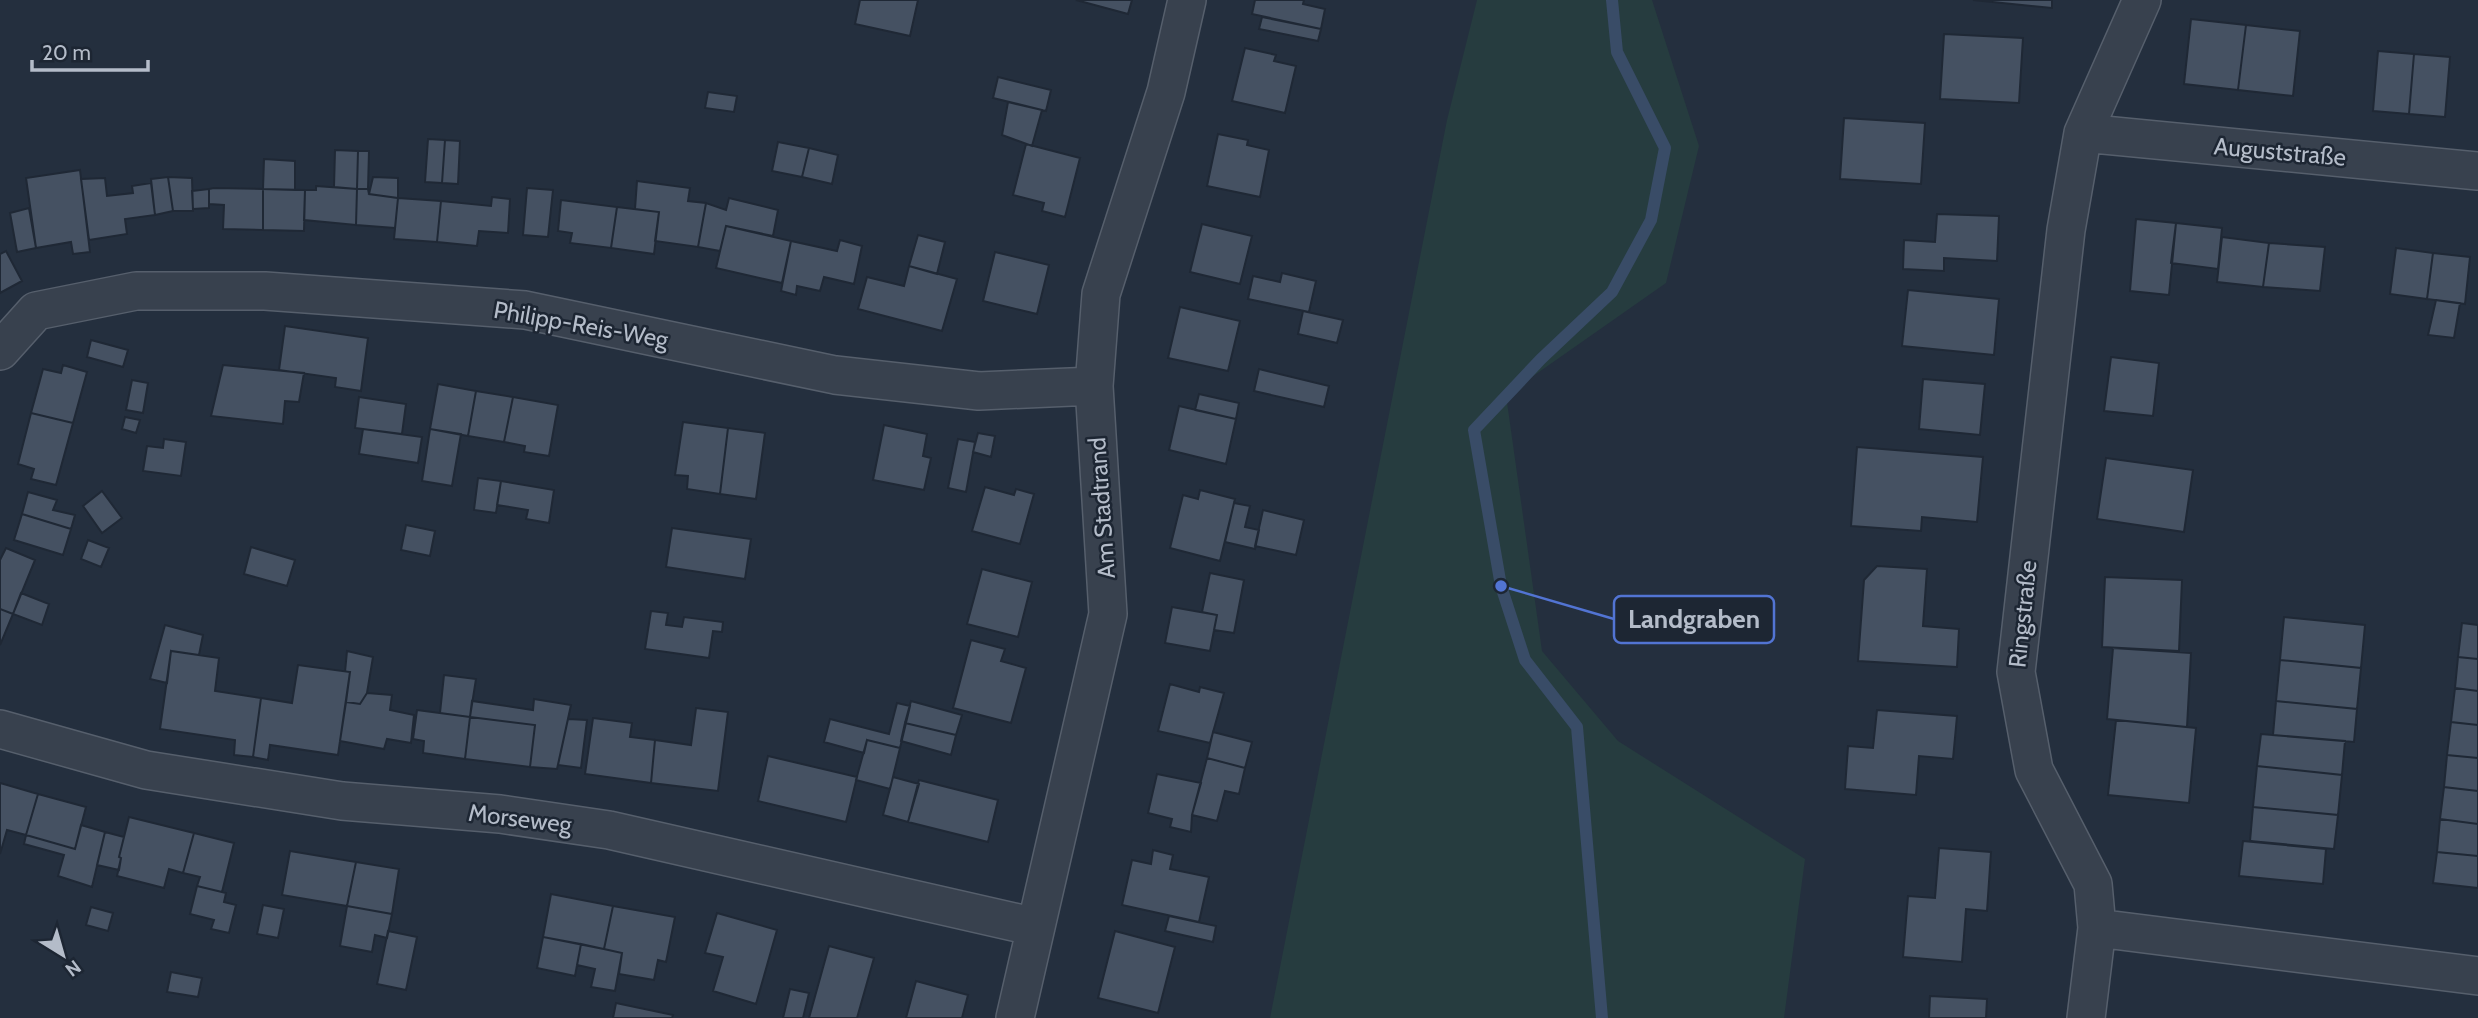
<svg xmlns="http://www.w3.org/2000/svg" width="2478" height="1018" viewBox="0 0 2478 1018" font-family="Cabin,sans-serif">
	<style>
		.green { fill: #263c3f }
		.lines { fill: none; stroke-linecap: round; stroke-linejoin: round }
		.stream { stroke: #394c67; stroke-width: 12 }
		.building { fill: #455162; stroke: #1f2835; stroke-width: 2 }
		.minor-casing { stroke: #565f6c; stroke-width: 40 }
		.minor { stroke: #38414e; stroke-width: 37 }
		.labels { text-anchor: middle; stroke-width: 5; stroke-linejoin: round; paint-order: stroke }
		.street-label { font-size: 24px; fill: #b4bcc9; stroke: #1d2633 }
		.leader { fill: none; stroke: #5274d3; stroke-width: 2.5 }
		.callout-dot { fill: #5274d3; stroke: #1d2633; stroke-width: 2.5 }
		.callout { fill: #1d2633; stroke: #5274d3; stroke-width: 2.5 }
		.callout-label { font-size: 26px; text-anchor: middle; font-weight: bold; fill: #b4bcc9 }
	</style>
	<rect width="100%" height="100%" fill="#242f3e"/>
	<path class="green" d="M 1477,0 L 1652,0 L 1699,146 L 1666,283 L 1506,395 L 1542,651 L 1618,741 L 1805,859 L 1784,1018 L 1270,1018 L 1447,120 Z"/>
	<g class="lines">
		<path class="stream" d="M 1602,1018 L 1577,727 L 1525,660 L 1501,586 L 1474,430 L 1541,359 L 1612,292 L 1651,220 L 1665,148 L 1617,52 L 1612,0"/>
	</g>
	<path class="building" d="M 860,0 L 918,0 L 910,36 L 855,24 Z
		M 1076,0 L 1132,0 L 1128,14 Z
		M 1255,0 L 1304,0 L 1303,4 L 1325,9 L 1321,29 L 1252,14 Z
		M 1973,0 L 2052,0 L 2052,8 Z
		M 1262,17 L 1321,29 L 1318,41 L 1259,29 Z
		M 2191,19 L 2246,25 L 2238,90 L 2184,84 Z
		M 2246,25 L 2300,31 L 2293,96 L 2238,90 Z
		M 1944,34 L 2023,38 L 2019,103 L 1940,99 Z
		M 1245,48 L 1276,55 L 1274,61 L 1296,66 L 1285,113 L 1232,101 Z
		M 2378,51 L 2414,54 L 2409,114 L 2373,111 Z
		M 2414,54 L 2450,57 L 2445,117 L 2409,114 Z
		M 998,77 L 1051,90 L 1046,111 L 993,98 Z
		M 708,92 L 737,96 L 734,112 L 705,108 Z
		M 1008,102 L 1042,110 L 1032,146 L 1002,135 Z
		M 1844,118 L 1925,123 L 1921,184 L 1840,179 Z
		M 1218,134 L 1248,140 L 1247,145 L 1269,150 L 1260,197 L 1207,186 Z
		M 428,139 L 445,140 L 442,183 L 425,182 Z
		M 445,140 L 460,141 L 458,184 L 442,183 Z
		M 778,142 L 809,148 L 802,177 L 772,171 Z
		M 1026,144 L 1080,158 L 1065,217 L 1042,211 L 1044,203 L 1013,195 Z
		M 809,148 L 838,155 L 832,184 L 802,177 Z
		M 335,150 L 358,151 L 357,189 L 334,187 Z
		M 358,151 L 369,151 L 368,189 L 357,189 Z
		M 264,159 L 295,161 L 295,190 L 263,189 Z
		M 80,170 L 90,252 L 73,254 L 71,242 L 36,248 L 26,178 Z
		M 168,177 L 173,211 L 155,215 L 151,179 Z
		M 168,177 L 192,178 L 193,211 L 173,211 Z
		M 373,177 L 398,178 L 398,198 L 369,194 Z
		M 105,178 L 107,196 L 133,193 L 132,186 L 151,183 L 155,215 L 125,219 L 127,234 L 89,240 L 81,179 Z
		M 637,181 L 690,188 L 688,201 L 706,203 L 698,247 L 655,241 L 659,212 L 635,209 Z
		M 316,186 L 357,189 L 356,225 L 304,220 L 305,190 L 316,190 Z
		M 214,188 L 263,189 L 263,230 L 223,229 L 224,205 L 209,204 L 209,189 Z
		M 527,188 L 553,190 L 548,237 L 523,235 Z
		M 209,189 L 209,208 L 193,209 L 192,191 Z
		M 263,189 L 305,190 L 304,231 L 263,230 Z
		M 357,189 L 368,189 L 369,194 L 398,198 L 395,228 L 356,225 Z
		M 492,197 L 510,199 L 508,233 L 479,231 L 477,246 L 437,242 L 441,201 L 491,206 Z
		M 398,198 L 441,201 L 437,242 L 394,239 Z
		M 729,198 L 778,210 L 773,236 L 726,226 L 720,251 L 698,247 L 706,203 L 726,210 Z
		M 561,200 L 617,207 L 611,248 L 570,243 L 572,233 L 558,231 Z
		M 617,207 L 659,212 L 654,254 L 611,248 Z
		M 29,208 L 36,248 L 17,252 L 10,213 Z
		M 1937,214 L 1999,216 L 1997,261 L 1944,258 L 1944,271 L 1903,269 L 1904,240 L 1935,242 Z
		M 2136,219 L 2176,223 L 2169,295 L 2130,291 Z
		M 2176,223 L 2222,228 L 2218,269 L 2171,263 Z
		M 1202,224 L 1252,236 L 1240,284 L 1190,272 Z
		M 726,226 L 791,241 L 782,283 L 716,268 Z
		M 918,235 L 945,242 L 937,274 L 909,266 Z
		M 2222,237 L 2269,243 L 2263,287 L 2217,282 Z
		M 840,240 L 862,246 L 854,284 L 824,277 L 820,291 L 797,286 L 796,295 L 781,291 L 791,241 L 837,251 Z
		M 2269,243 L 2325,247 L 2320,291 L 2263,287 Z
		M 2396,248 L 2433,253 L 2427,299 L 2390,294 Z
		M 6,251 L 22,281 L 0,293 L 0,254 Z
		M 995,252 L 1049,265 L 1037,314 L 983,301 Z
		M 2433,253 L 2470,257 L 2465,304 L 2427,299 Z
		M 909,266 L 957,279 L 942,331 L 858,309 L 867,277 L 904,286 Z
		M 1282,273 L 1316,281 L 1309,312 L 1248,299 L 1253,276 L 1280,282 Z
		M 1908,290 L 1999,299 L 1994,355 L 1902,346 Z
		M 2436,300 L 2460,303 L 2454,338 L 2428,335 Z
		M 1180,307 L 1240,321 L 1228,371 L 1168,358 Z
		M 1303,311 L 1343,320 L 1337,343 L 1298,334 Z
		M 285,326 L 368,338 L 361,391 L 335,387 L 336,378 L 279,370 Z
		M 91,340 L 128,350 L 123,367 L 87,357 Z
		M 2111,357 L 2159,363 L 2153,416 L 2104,411 Z
		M 63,365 L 87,372 L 73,423 L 31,413 L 43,369 L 61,373 Z
		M 223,365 L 304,373 L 299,402 L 285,401 L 283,424 L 211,416 Z
		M 1259,369 L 1329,386 L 1324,407 L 1254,391 Z
		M 1923,379 L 1985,384 L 1980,435 L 1919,429 Z
		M 132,380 L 148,383 L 143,413 L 126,410 Z
		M 438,384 L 476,391 L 468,436 L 430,429 Z
		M 476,391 L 513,397 L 504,442 L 468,436 Z
		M 1199,394 L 1239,403 L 1236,419 L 1195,410 Z
		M 359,397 L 406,404 L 402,434 L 355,428 Z
		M 513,397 L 558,405 L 549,456 L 524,452 L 525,446 L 504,442 Z
		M 1179,406 L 1236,419 L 1226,464 L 1169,450 Z
		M 31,413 L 73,423 L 56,485 L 31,479 L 34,469 L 18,464 Z
		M 125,417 L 140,420 L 136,433 L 122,429 Z
		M 683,422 L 728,428 L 720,494 L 687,489 L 688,476 L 675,475 Z
		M 884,425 L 927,434 L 923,456 L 931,458 L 924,490 L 873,480 Z
		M 728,428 L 765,433 L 756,499 L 720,494 Z
		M 363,429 L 422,437 L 418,463 L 359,454 Z
		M 430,429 L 461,434 L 452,486 L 422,481 Z
		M 978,433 L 995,436 L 991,457 L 973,452 Z
		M 164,439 L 186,442 L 181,476 L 143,471 L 147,446 L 163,448 Z
		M 958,439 L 975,442 L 966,492 L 948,488 Z
		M 1857,447 L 1983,457 L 1977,522 L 1922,517 L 1921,531 L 1851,526 Z
		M 2106,458 L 2193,470 L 2184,532 L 2097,519 Z
		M 478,478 L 501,481 L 496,513 L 474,510 Z
		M 501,481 L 554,490 L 549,523 L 526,519 L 528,510 L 497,505 Z
		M 985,487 L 1014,495 L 1016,489 L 1034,494 L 1020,544 L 972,531 Z
		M 1200,490 L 1235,499 L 1220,561 L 1170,548 L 1183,495 L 1198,499 Z
		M 102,491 L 122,518 L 102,533 L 83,506 Z
		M 28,492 L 57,500 L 53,510 L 75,515 L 71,529 L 22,514 Z
		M 1234,503 L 1250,506 L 1245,527 L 1259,530 L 1255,549 L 1225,542 Z
		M 1263,510 L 1304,520 L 1296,555 L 1255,546 Z
		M 22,514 L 71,529 L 63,555 L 14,540 Z
		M 406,525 L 435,531 L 430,556 L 401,550 Z
		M 672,528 L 751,539 L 745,579 L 666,567 Z
		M 88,540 L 109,548 L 101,567 L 81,559 Z
		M 251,547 L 295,560 L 287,586 L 244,574 Z
		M 6,548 L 35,560 L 13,614 L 0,609 L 0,560 Z
		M 1877,566 L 1927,569 L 1923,626 L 1959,629 L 1957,667 L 1858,661 L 1864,580 Z
		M 982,569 L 1032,582 L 1018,637 L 967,624 Z
		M 1210,573 L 1244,580 L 1234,633 L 1214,630 L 1217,615 L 1202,612 Z
		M 2105,577 L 2182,580 L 2179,651 L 2102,647 Z
		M 21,593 L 49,604 L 42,625 L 13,614 Z
		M 1172,607 L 1217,615 L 1210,651 L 1165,643 Z
		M 0,609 L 13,614 L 0,645 Z
		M 651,611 L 668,613 L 666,625 L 682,627 L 684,617 L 723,622 L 722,632 L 713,631 L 709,658 L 645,649 Z
		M 2284,617 L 2365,625 L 2361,668 L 2280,660 Z
		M 2462,623 L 2478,625 L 2478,659 L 2458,657 Z
		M 165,625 L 203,635 L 199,655 L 171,651 L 167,683 L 150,679 Z
		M 971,640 L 1005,649 L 1001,661 L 1026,668 L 1011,723 L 953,708 Z
		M 2113,648 L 2191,653 L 2187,727 L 2107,719 Z
		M 171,651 L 219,658 L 215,691 L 261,698 L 253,757 L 234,755 L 235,740 L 160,729 Z
		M 347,651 L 373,657 L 367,693 L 360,704 L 346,702 L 350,672 L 345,672 Z
		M 2458,657 L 2478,659 L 2478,691 L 2455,688 Z
		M 2280,660 L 2361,668 L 2357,709 L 2276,701 Z
		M 298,665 L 350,672 L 338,755 L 270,745 L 268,760 L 253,757 L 261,698 L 292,703 Z
		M 444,675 L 476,679 L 470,717 L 440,713 Z
		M 1170,684 L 1199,692 L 1200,687 L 1224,693 L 1210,743 L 1158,731 Z
		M 2455,688 L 2478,691 L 2478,725 L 2451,722 Z
		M 367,693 L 392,695 L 390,710 L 414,715 L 411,743 L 387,739 L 384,749 L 340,741 L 346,702 L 360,704 Z
		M 534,699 L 571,705 L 557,769 L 530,767 L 535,725 L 470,717 L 472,701 L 533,710 Z
		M 911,701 L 962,715 L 956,735 L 905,723 Z
		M 2276,701 L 2357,709 L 2354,742 L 2273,735 Z
		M 897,703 L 910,706 L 900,748 L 867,740 L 864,753 L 824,742 L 830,719 L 889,734 Z
		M 696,708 L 728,712 L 718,791 L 651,783 L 655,740 L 691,745 Z
		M 417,710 L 470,717 L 465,759 L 423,753 L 424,741 L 413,739 Z
		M 1877,710 L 1957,716 L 1953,759 L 1919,756 L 1916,795 L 1845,789 L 1848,746 L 1873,748 Z
		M 470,717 L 535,725 L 530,767 L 465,759 Z
		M 593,718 L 632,723 L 630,737 L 655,740 L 651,783 L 585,774 Z
		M 568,719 L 587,720 L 581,768 L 558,765 Z
		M 2116,720 L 2196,728 L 2189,803 L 2108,795 Z
		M 2451,722 L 2478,725 L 2478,758 L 2447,755 Z
		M 905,723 L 956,735 L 951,755 L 901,741 Z
		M 1213,732 L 1252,742 L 1245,768 L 1207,758 Z
		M 2261,734 L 2345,741 L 2342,775 L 2257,766 Z
		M 867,740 L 900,748 L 890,789 L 856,780 Z
		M 2447,755 L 2478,758 L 2478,791 L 2444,787 Z
		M 768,756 L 857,777 L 846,822 L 758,801 Z
		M 1207,758 L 1245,768 L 1239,794 L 1225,791 L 1217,821 L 1192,815 Z
		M 2257,766 L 2342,775 L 2338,815 L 2253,807 Z
		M 1157,774 L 1201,783 L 1192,815 L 1191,832 L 1170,827 L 1172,819 L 1148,813 Z
		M 893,777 L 919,784 L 908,822 L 883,815 Z
		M 919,780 L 998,800 L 988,842 L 908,822 Z
		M 0,783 L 38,794 L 26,835 L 7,830 L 0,854 Z
		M 2444,787 L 2478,791 L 2478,824 L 2440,819 Z
		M 38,794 L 86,807 L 75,849 L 26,835 Z
		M 2253,807 L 2338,815 L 2334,849 L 2250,841 Z
		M 129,817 L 194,833 L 183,873 L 169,869 L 164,888 L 117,876 L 121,858 L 119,857 Z
		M 2440,819 L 2478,824 L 2478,856 L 2437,852 Z
		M 81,825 L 105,832 L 92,887 L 58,876 L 64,855 L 24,844 L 26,835 L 75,849 Z
		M 105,832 L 124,837 L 119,857 L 121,858 L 119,870 L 97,865 Z
		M 194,833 L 234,843 L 222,892 L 197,886 L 200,877 L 183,873 Z
		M 2243,841 L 2326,849 L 2323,884 L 2239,876 Z
		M 1939,848 L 1991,852 L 1987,911 L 1966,909 L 1962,962 L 1903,957 L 1908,896 L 1935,898 Z
		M 1153,850 L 1173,855 L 1170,869 L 1209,877 L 1199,922 L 1122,905 L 1132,860 L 1151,864 Z
		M 290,851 L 356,862 L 347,906 L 282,895 Z
		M 2437,852 L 2478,856 L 2478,888 L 2433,883 Z
		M 356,862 L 399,869 L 392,914 L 347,906 Z
		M 197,886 L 226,893 L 224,902 L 236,905 L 229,933 L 211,929 L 214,920 L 190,914 Z
		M 551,894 L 613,906 L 604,949 L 543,937 Z
		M 263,905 L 284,909 L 278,938 L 257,934 Z
		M 347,906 L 392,914 L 387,938 L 375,935 L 372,952 L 340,946 Z
		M 613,906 L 675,917 L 666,962 L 658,960 L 654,980 L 619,974 L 622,953 L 604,949 Z
		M 91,907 L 113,913 L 108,931 L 86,925 Z
		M 717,913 L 777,930 L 756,1004 L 713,991 L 723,957 L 705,953 Z
		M 1169,916 L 1216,926 L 1213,942 L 1165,931 Z
		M 388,931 L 417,937 L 406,990 L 377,984 Z
		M 1115,931 L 1175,947 L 1158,1013 L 1098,998 Z
		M 543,937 L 581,944 L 575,976 L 537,968 Z
		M 581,944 L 622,953 L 615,991 L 591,987 L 595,969 L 577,965 Z
		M 829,946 L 874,958 L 857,1018 L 809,1018 Z
		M 171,972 L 202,978 L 198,997 L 167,992 Z
		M 916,981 L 968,995 L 962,1018 L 906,1018 Z
		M 790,989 L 809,993 L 803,1018 L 783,1018 Z
		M 1930,996 L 1987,999 L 1986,1018 L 1929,1018 Z
		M 616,1003 L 673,1015 L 672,1018 L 613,1018 Z"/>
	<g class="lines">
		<g class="minor-casing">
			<path id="minor" d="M 2083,133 L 2478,171
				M 0,351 L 36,311 L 136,291 L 265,291 L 525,310 L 835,375 L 979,391 L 1094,386
				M 0,729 L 146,770 L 342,801 L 500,814 L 609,830 L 1036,927
				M 2097,928 L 2478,976
				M 1015,1018 L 1108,614 L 1094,386 L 1101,294 L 1166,92 L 1187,0
				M 2086,1018 L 2097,928 L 2093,884 L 2034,770 L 2016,672 L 2066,230 L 2083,133 L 2142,0"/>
		</g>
		<use href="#minor" class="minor"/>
	</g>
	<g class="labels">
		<g class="street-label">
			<text transform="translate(2280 152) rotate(5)" y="8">Auguststraße</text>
			<text transform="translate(581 325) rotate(10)" y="8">Philipp-Reis-Weg</text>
			<text transform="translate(1102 508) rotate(-94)" y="8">Am Stadtrand</text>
			<text transform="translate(2023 614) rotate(-84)" y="8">Ringstraße</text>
			<text transform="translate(520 819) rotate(7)" y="8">Morseweg</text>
		</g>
	</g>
	<path class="leader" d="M1501 586L1614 619"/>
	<circle class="callout-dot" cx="1501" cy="586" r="7"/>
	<rect class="callout" x="1614" y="596" width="160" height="47" rx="7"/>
	<g class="callout-label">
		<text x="1694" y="628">Landgraben</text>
	</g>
	<g transform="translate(63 955) rotate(143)" stroke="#1d2633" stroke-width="5" paint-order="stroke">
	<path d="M0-5L12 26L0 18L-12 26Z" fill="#b4bcc9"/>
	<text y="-10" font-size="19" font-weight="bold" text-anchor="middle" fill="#b4bcc9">N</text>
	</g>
	<path d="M32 60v10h116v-10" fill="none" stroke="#b4bcc9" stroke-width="3.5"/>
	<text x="42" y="60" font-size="21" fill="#b4bcc9" stroke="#1d2633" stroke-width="5" paint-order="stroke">20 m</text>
</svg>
